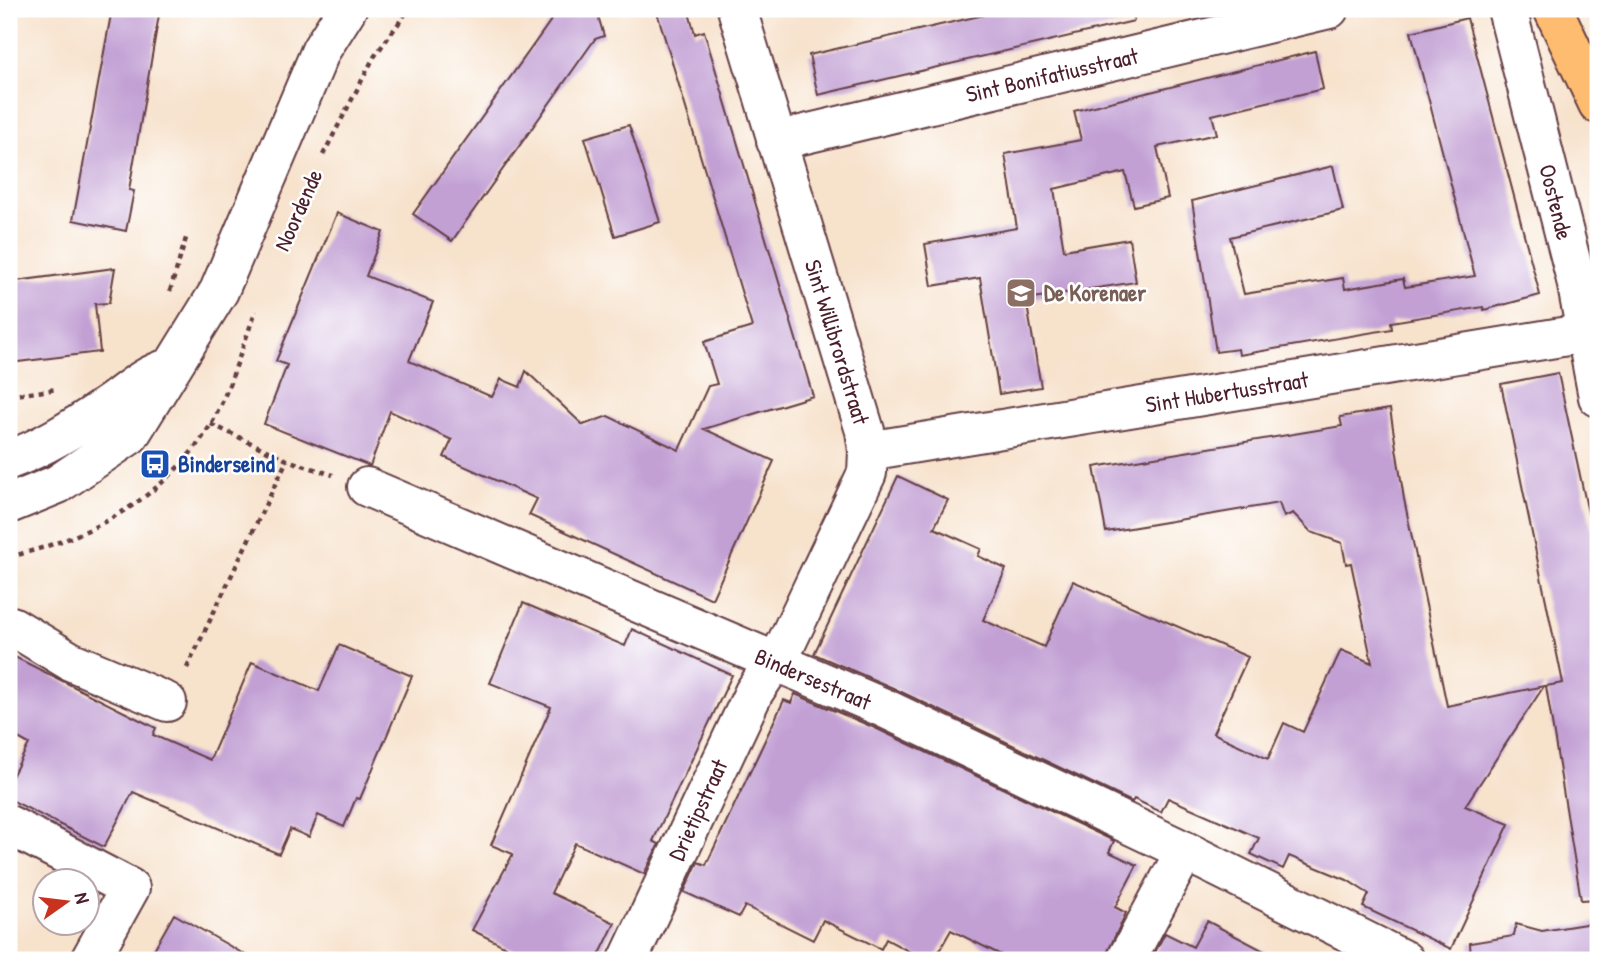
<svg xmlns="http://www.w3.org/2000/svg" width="1607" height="969" viewBox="0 0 1607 969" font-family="'Patrick Hand',sans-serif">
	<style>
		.building { fill: #c2a0d4 }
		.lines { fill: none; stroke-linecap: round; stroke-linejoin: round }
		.minor-casing { stroke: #643c43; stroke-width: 42 }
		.major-casing { stroke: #643c43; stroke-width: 42 }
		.path { stroke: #643c43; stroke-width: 4.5; stroke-dasharray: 5 5; stroke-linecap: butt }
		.minor { stroke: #fff; stroke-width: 38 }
		.major { stroke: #fdbc6f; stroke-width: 38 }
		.labels { text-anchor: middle; stroke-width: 5; stroke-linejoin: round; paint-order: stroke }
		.street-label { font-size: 23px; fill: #4a1f2b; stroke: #fff }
		.education-label { font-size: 23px; font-weight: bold; fill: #785e54; stroke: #fff; text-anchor: start }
		.transit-label { font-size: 23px; font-weight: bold; fill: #164399; stroke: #fff; text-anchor: start }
	</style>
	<rect width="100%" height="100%" fill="#fff"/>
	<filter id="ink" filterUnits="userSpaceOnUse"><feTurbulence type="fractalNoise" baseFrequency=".0143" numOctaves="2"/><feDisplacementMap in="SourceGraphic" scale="14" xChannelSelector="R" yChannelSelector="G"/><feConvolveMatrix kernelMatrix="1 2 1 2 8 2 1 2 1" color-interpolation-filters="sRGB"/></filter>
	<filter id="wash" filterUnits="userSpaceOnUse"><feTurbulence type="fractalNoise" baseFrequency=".00686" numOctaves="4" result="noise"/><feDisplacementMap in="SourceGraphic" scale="28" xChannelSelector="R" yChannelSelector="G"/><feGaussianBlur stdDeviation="1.57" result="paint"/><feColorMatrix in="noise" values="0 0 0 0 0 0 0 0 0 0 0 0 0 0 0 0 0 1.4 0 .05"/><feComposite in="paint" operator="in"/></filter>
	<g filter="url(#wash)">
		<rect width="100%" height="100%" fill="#f7e2cc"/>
		<g id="blocks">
			<path class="building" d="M 112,9 L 160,9 L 129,190 L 134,191 L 126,231 L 73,220 Z
				M 559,9 L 596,9 L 604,36 L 595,39 L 452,241 L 413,214 Z
				M 656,9 L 688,9 L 695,34 L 704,31 L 813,396 L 704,429 L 774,461 L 712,599 L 529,515 L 537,499 L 444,457 L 452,440 L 390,411 L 370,466 L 264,424 L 287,365 L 276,361 L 337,213 L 383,232 L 366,276 L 433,302 L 409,361 L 492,397 L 501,379 L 520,387 L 526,371 L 583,425 L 608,416 L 679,450 L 708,386 L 717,384 L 704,342 L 752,327 Z
				M 1010,9 L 1133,9 L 1134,21 L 818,95 L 809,55 Z
				M 1467,18 L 1540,295 L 1484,310 L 1483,307 L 1391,322 L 1392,329 L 1239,355 L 1238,349 L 1216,352 L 1192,201 L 1333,166 L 1343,210 L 1230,237 L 1244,294 L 1343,278 L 1345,289 L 1403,279 L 1405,287 L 1475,276 L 1411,32 Z
				M 1315,51 L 1323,89 L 1212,115 L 1217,134 L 1157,147 L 1168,198 L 1134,206 L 1125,172 L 1054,189 L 1064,250 L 1129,239 L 1136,282 L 1026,299 L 1041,387 L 999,394 L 980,278 L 932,286 L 925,244 L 1017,228 L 1005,154 L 1081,140 L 1074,111 Z
				M 629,125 L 660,222 L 615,236 L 585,138 Z
				M 115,268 L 109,303 L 95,304 L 100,352 L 9,363 L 9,282 Z
				M 1558,373 L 1598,559 L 1598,899 L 1581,900 L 1546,686 L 1563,683 L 1501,384 Z
				M 1390,409 L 1404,499 L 1447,706 L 1544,686 L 1465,806 L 1509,824 L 1451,949 L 1363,907 L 1369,894 L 1347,880 L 1289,856 L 1283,869 L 1251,854 L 1259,838 L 1168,798 L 1161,812 L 1134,799 L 1132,802 L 893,688 L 814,654 L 898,476 L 948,500 L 934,528 L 981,549 L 978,556 L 1006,569 L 983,620 L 1044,647 L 1073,581 L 1248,657 L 1213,733 L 1268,759 L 1284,723 L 1303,732 L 1341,650 L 1372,663 L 1351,563 L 1346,564 L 1342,543 L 1311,532 L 1293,513 L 1284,517 L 1279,503 L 1106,532 L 1094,467 L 1342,426 L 1340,417 Z
				M 523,603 L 625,646 L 632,629 L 732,675 L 653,841 L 659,844 L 644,874 L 575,843 L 551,893 L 615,923 L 597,960 L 532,960 L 472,930 L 513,854 L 491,845 L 551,707 L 490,683 Z
				M 339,645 L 412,676 L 360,799 L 356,798 L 344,827 L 318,815 L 309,837 L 290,829 L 279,854 L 133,792 L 104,847 L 9,799 L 9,782 L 29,744 L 9,733 L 9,654 L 156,728 L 153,735 L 210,760 L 252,662 L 319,691 Z
				M 795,694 L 875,728 L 1114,841 L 1109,852 L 1137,865 L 1115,907 L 1126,913 L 1104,960 L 1011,960 L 951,930 L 934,960 L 925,960 L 886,939 L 881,949 L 823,920 L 813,940 L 745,906 L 739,917 L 684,892 L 698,862 L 706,865 L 784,700 L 791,703 Z
				M 174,914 L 254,960 L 148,960 Z
				M 1207,921 L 1281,960 L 1151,960 L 1165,933 L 1193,947 Z
				M 1598,922 L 1598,960 L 1471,960 L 1470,943 L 1514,936 L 1516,924 L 1542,931 Z"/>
		</g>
	</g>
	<g filter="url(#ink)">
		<use href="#blocks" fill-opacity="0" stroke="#643c43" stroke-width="2"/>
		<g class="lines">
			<g class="minor-casing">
				<path id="minor" d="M 1507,9 L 1576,280 L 1598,397
					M 776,141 L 1329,9
					M 868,451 L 1586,333
					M 9,460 C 44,447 74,428 105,407 C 132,389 138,378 171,367
					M 367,487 L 884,708 L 1185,851 L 1404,960
					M 9,504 L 58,484 L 130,435 L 219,291 L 321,50 L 347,9
					M 9,631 L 12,626 L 70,661 L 167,702
					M 9,825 L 130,888 L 90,960
					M 628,960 L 754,692 L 785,646 L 867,473 L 868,451 L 865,431 L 737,9
					M 1126,960 L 1185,851"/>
			</g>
			<g class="major-casing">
				<path id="major" d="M 1553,9 L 1598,104"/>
			</g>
			<path class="path" d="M 323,155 L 374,57 L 409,9
				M 170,291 L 187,235
				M 9,396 L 57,389
				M 211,424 L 287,460 L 333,475
				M 9,557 C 91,537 164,499 210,426 C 227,398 243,344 256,311
				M 187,668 L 287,460"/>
			<use href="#minor" class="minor"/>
			<use href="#major" class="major"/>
		</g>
	</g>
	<defs>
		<g id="school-square" transform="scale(1.575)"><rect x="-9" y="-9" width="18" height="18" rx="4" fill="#8d6e63" stroke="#fff"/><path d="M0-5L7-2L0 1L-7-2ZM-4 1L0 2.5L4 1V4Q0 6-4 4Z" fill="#fff"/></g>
		<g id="bus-square" transform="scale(1.575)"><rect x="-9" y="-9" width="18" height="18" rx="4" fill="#1a4fb4" stroke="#fff"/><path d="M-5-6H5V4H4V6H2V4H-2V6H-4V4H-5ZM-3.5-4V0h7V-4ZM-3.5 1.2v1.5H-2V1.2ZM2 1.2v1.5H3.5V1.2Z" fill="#fff"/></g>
	</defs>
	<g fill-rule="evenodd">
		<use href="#school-square" x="1021" y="293"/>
		<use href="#bus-square" x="155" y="464"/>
	</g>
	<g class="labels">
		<g class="street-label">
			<text transform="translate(1052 75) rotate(-13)" y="8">Sint Bonifatiusstraat</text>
			<text transform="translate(1556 202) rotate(76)" y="8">Oostende</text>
			<text transform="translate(298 210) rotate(-66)" y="8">Noordende</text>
			<text transform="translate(837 342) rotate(73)" y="8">Sint Willibrordstraat</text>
			<text transform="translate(1227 392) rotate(-9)" y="8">Sint Hubertusstraat</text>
			<text transform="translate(813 679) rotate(23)" y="8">Bindersestraat</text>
			<text transform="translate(698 810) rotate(-65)" y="8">Drietipstraat</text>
		</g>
		<g class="education-label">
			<text x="1044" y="301">De Korenaer</text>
		</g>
		<g class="transit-label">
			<text x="178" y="472">Binderseind</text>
		</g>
	</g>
	<rect width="1607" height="969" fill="none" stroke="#fff" stroke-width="35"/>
	<g transform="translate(66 902) rotate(76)"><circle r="33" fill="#ffffff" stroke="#b7a5aa" stroke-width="2"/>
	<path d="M0-5L12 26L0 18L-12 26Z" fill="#c8321e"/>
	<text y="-10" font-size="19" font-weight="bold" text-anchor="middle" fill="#4a1f2b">N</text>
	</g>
</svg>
